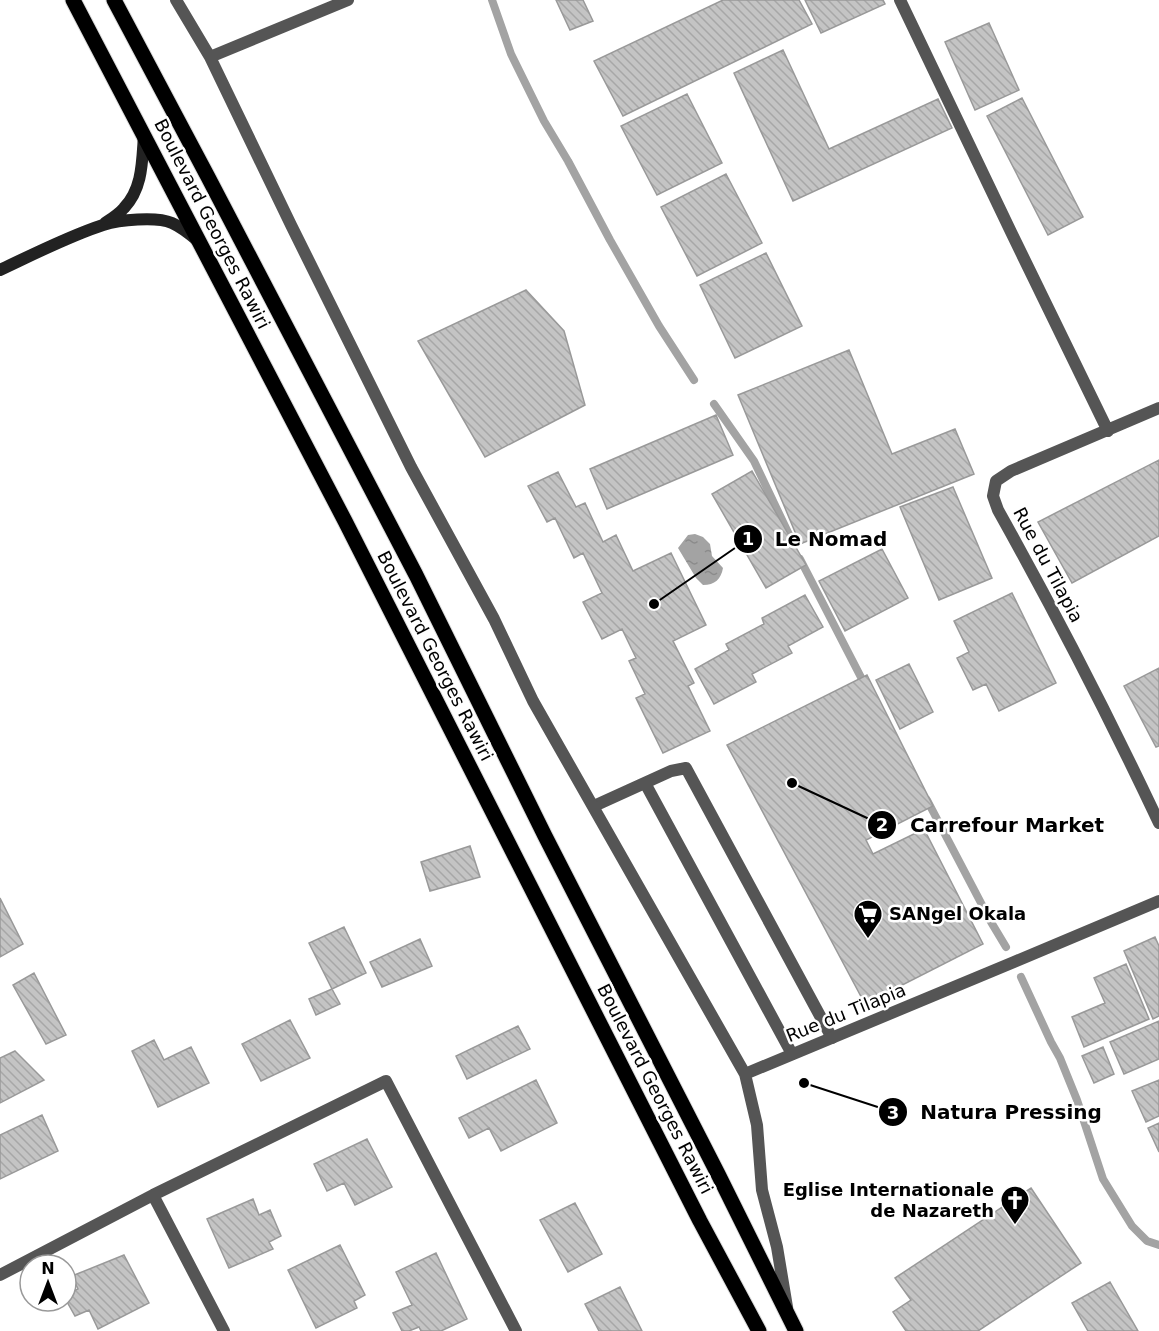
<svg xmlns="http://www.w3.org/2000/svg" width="1159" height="1331" viewBox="0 0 1159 1331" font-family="'DejaVu Sans',sans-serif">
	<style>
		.water { fill: url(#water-ripples) }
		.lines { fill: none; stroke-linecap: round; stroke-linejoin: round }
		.stream { stroke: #a3a3a3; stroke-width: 8 }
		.building { fill: url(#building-back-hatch); stroke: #999; stroke-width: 1.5 }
		.primary-casing { stroke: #dbdbdb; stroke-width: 17 }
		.lane { stroke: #555; stroke-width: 12 }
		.street { stroke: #555; stroke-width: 12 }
		.secondary { stroke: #222; stroke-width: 12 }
		.primary { stroke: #000; stroke-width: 15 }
		.labels { text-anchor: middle; stroke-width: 5; stroke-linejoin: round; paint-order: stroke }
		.street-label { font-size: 18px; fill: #000; stroke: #fff }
		.poi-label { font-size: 18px; font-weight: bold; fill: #000; stroke: #fff; text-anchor: start }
		.leader { fill: none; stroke: #000; stroke-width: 2 }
		.callout-dot { fill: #000; stroke: #fff; stroke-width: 2 }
		.mark-label { font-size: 18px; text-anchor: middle; font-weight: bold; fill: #fff }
		.callout-label { font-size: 20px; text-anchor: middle; font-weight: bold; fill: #000; stroke: #fff; stroke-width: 5; stroke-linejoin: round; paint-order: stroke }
	</style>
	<defs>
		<pattern id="water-ripples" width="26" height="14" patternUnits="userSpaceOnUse" patternTransform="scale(1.5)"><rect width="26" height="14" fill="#a3a3a3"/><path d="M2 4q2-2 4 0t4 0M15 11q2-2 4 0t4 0" fill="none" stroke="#8b8b8b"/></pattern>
		<pattern id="building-back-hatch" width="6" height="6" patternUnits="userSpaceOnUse" patternTransform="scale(1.5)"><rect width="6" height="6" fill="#c4c4c4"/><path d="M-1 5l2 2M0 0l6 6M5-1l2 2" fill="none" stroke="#a7a7a7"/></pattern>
	</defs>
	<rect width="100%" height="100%" fill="#fff"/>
	<path class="water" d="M 695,534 L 703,537 L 710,544 L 712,556 L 723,568 C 721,579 715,585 703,585 L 696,578 L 678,548 L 688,535 Z"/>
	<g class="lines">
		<path class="stream" d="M 492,0 L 511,54 L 544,121 L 568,161 L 610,240 L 659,326 L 694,380
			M 714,404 L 754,461 L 794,545
			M 800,559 L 866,687
			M 927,800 L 991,922 L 1006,947
			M 1021,977 L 1051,1042 L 1060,1058 L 1077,1100 L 1103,1179 L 1132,1226 L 1147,1241 L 1159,1245"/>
	</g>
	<path class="building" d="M 556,0 L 583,0 L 593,21 L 570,30 Z
		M 723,0 L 799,0 L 812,24 L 623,116 L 594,61 Z
		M 805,0 L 883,0 L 885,4 L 821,33 Z
		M 989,23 L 1019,90 L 975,110 L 945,42 Z
		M 783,50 L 829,149 L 938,99 L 952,128 L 793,201 L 734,73 Z
		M 687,94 L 722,163 L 657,195 L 621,126 Z
		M 1022,98 L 1083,217 L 1048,235 L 987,116 Z
		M 726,174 L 762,243 L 697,276 L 661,207 Z
		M 766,253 L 802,326 L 735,358 L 700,285 Z
		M 526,290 L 564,331 L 585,405 L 485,457 L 418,341 Z
		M 849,350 L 892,454 L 955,429 L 974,474 L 800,544 L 738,395 Z
		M 716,415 L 733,455 L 607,509 L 590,469 Z
		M 1159,460 L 1159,536 L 1072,583 L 1038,522 Z
		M 752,471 L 806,565 L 766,588 L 712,494 Z
		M 558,472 L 576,507 L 585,503 L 603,542 L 616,535 L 633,571 L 671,553 L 706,625 L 673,641 L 694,683 L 688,686 L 710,731 L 663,753 L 636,698 L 645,694 L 629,661 L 636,658 L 622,629 L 602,639 L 583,602 L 602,593 L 583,553 L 574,558 L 555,518 L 547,522 L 528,486 Z
		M 953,487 L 992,578 L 939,600 L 900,507 Z
		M 882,549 L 908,598 L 845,631 L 819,581 Z
		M 1012,593 L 1056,683 L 999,711 L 986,684 L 973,690 L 957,658 L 969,652 L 954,621 Z
		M 805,595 L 823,627 L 788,646 L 792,653 L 752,674 L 756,682 L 714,704 L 695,669 L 729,650 L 726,644 L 764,624 L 762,618 Z
		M 909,664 L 933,712 L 900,729 L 876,680 Z
		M 1159,668 L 1159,746 L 1156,747 L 1124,686 Z
		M 867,675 L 933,806 L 866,840 L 873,854 L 924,829 L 983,944 L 865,1004 L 727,745 Z
		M 470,846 L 480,877 L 430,891 L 421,862 Z
		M 0,898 L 23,944 L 0,957 Z
		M 344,927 L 366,973 L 332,989 L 309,943 Z
		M 1155,937 L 1159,946 L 1159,1016 L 1153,1019 L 1124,951 Z
		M 420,939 L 432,966 L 382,987 L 370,962 Z
		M 1126,964 L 1149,1019 L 1084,1047 L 1072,1017 L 1105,1003 L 1094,978 Z
		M 34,973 L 66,1035 L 46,1044 L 13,985 Z
		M 332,989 L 340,1004 L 316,1015 L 309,999 Z
		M 290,1020 L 310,1058 L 261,1081 L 242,1044 Z
		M 1159,1021 L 1159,1059 L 1124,1074 L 1110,1042 Z
		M 518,1026 L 530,1049 L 467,1079 L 456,1056 Z
		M 154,1040 L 164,1060 L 191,1047 L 209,1083 L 158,1107 L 132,1051 Z
		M 1103,1047 L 1114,1074 L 1094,1083 L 1082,1056 Z
		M 15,1051 L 44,1080 L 0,1103 L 0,1058 Z
		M 536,1080 L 557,1123 L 501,1151 L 489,1128 L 469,1138 L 459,1118 Z
		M 1159,1080 L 1159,1116 L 1146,1122 L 1132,1091 Z
		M 42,1115 L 58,1151 L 0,1179 L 0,1135 Z
		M 1159,1123 L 1159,1152 L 1148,1128 Z
		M 367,1139 L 392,1187 L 355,1205 L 344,1183 L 327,1191 L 314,1164 Z
		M 1031,1188 L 1081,1263 L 978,1331 L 906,1331 L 893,1312 L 911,1300 L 895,1278 Z
		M 253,1199 L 259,1215 L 270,1210 L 281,1236 L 269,1242 L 273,1249 L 229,1268 L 207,1219 Z
		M 575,1203 L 602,1254 L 568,1272 L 540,1220 Z
		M 340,1245 L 365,1295 L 354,1301 L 357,1308 L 316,1328 L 288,1270 Z
		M 436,1253 L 467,1319 L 441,1331 L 421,1331 L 419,1327 L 409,1331 L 402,1331 L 393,1313 L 412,1305 L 396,1272 Z
		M 124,1255 L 149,1303 L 98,1329 L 89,1310 L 75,1316 L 66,1300 L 66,1295 L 78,1289 L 72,1276 Z
		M 1110,1282 L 1138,1331 L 1088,1331 L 1072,1303 Z
		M 620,1287 L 642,1331 L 599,1331 L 585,1304 Z"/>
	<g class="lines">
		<g class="primary-casing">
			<path id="primary" d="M 73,0 L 345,521 L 700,1221 L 759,1331
				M 114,0 L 208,177 L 416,575 L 545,836 L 718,1174 L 796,1331"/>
		</g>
		<path class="lane" d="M 645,783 L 792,1054
			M 594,806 L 671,771 L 686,768 L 832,1038"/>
		<path class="street" d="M 176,0 L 210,57 L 291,225 L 411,467 L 494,619 L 533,701 L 745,1074 L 757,1125 L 762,1190 L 777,1247 L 787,1307
			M 900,0 L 1012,234 L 1108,431
			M 210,57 L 348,0
			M 1159,408 L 1011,471 L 996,481 L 993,496 L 998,510 C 1055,612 1109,717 1159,823
			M 745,1074 L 1014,962 L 1159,901
			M 153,1195 L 224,1331
			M 0,1275 L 153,1195 L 386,1081 L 516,1331"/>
		<path class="secondary" d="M 105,223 C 111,219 119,214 124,208 C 143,188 142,161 144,135
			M 0,270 C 32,255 69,236 103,225 C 119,220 156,216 172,223 C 181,227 191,235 198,241"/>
		<use href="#primary" class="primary"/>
	</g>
	<defs>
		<g id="supermarket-pin" transform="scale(1.5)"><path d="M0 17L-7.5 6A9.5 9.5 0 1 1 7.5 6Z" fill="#000" stroke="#fff"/><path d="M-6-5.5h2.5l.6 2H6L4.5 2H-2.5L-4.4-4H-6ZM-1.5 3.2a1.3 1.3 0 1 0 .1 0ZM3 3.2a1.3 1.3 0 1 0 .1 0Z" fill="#fff"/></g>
		<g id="church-pin" transform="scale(1.5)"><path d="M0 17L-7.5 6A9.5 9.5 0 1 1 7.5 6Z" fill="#000" stroke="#fff"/><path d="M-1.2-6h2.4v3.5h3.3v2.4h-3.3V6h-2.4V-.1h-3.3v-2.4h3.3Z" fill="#fff"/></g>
	</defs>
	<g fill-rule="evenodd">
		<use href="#supermarket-pin" x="868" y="914"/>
		<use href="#church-pin" x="1015" y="1200"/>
	</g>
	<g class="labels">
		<g class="street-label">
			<text transform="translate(212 224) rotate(63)" y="6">Boulevard Georges Rawiri</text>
			<text transform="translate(1048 565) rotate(62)" y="6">Rue du Tilapia</text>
			<text transform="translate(435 656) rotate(63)" y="6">Boulevard Georges Rawiri</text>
			<text transform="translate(846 1013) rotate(-22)" y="6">Rue du Tilapia</text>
			<text transform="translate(655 1089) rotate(63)" y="6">Boulevard Georges Rawiri</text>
		</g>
		<g class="poi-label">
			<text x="889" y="920">SANgel Okala</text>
			<text x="994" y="1196" text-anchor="end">Eglise Internationale<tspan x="994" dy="21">de Nazareth</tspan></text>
		</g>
	</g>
	<path class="leader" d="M654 604L748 539M792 783L882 825M804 1083L893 1112"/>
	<g class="callout-dot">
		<circle cx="654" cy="604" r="6"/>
		<circle cx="792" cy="783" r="6"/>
		<circle cx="804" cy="1083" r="6"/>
		<circle cx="748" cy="539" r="15"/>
		<circle cx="882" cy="825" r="15"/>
		<circle cx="893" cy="1112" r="15"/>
	</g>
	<g class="mark-label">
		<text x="748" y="545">1</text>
		<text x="882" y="831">2</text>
		<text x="893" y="1119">3</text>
	</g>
	<g class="callout-label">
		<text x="831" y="546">Le Nomad</text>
		<text x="1007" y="832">Carrefour Market</text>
		<text x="1011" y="1119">Natura Pressing</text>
	</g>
	<g transform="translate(48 1283)"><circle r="28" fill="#ffffff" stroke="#999999" stroke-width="1.5"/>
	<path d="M0-4.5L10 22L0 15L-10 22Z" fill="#000000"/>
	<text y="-9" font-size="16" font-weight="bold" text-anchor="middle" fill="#000000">N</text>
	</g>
</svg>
